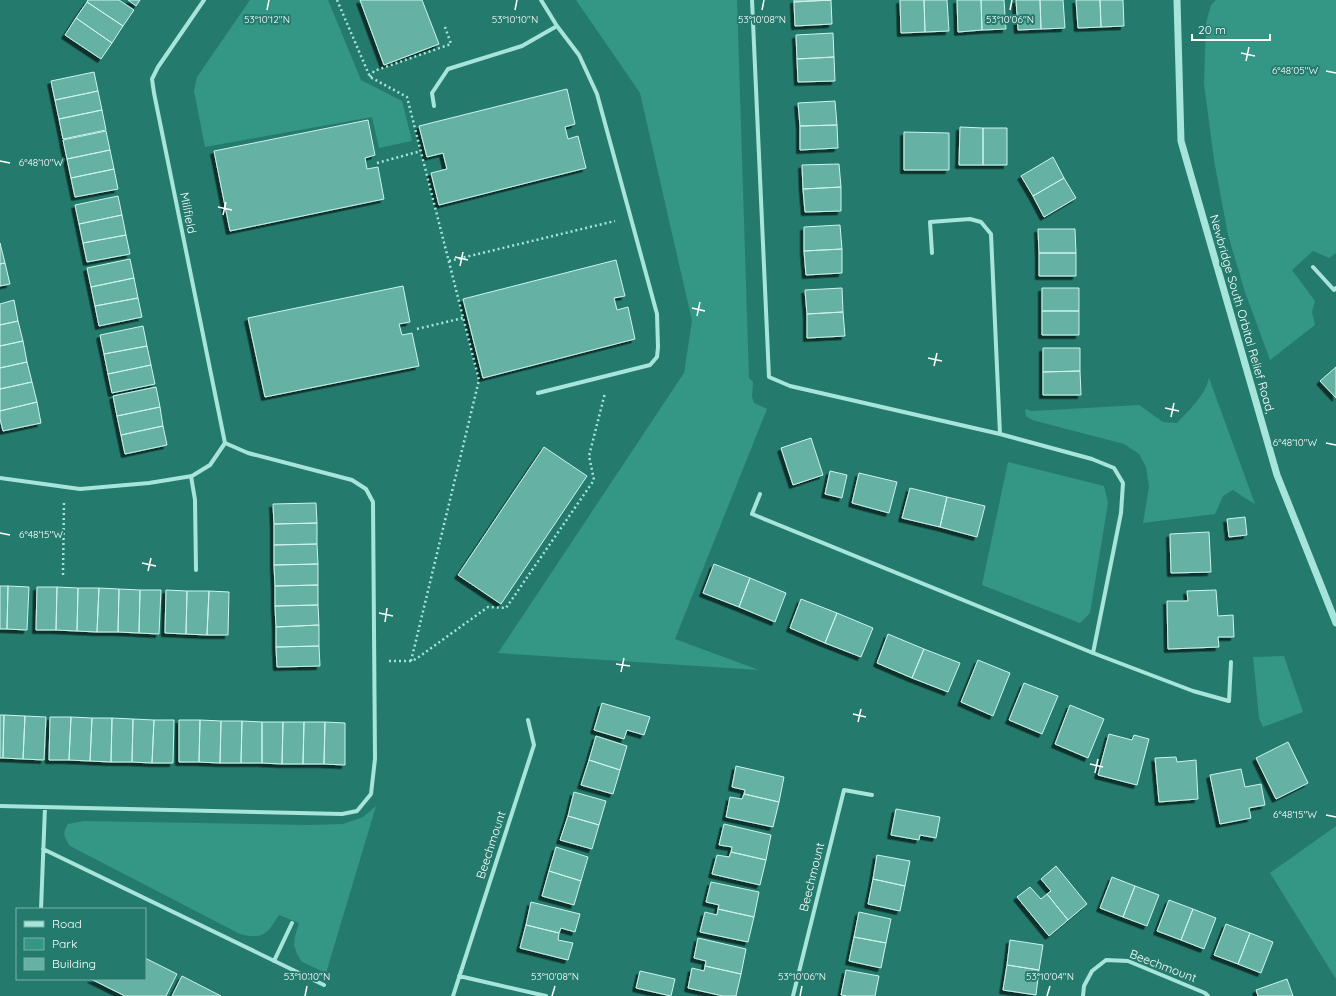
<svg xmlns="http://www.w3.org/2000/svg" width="1336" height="996" viewBox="0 0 1336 996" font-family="Quicksand,sans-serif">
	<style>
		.green { fill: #349685 }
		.building { fill: #65b1a3; stroke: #caf4ec; filter: url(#shadow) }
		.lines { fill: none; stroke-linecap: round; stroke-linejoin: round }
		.path { stroke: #a7e5da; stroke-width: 2.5; stroke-dasharray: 2 3; stroke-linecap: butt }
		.minor { stroke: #a7e5da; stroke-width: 4 }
		.tertiary { stroke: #a7e5da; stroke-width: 7 }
		.ticks { fill: none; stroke: #fff; stroke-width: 1.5 }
		.labels { text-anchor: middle; stroke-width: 4; stroke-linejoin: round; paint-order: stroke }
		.street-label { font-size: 12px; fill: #fff; stroke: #247b6d }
		.ticks-label { font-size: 10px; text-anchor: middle; fill: #fff; stroke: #247b6d; stroke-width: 4; stroke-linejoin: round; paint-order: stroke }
	</style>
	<defs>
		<filter id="shadow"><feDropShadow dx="-3.5" dy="3.5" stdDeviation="0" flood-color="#0009"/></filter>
	</defs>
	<rect width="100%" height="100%" fill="#247b6d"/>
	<path class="green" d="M 250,0 L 328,0 L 361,80 L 402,101 L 412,141 L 379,148 L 372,117 L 205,147 L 194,91 L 197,77 Z
		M 576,0 L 737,0 L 749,378 L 753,382 L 752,397 L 754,403 L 767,409 L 675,639 L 759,670 L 498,653 L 684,373 L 692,321 L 640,93 Z
		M 1216,0 L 1336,0 L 1336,253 L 1329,258 L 1313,251 L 1292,270 L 1315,301 L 1312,312 L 1315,325 L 1270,360 L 1245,292 L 1228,235 L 1214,160 L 1204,84 L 1206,23 L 1211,5 Z
		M 1209,378 L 1255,504 L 1245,498 L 1233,490 L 1223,496 L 1215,514 L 1143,523 L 1149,487 L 1146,467 L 1139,454 L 1124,444 L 1032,420 L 1026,416 L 1025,409 L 1032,411 L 1139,405 L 1163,422 L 1177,423 C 1189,410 1205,396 1209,378 Z
		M 1008,462 L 1104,486 L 1108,503 L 1090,613 L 1080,623 L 982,585 Z
		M 1284,656 L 1303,712 L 1263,727 L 1259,718 L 1253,657 Z
		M 376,806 L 326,973 L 302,962 L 297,954 L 294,945 L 295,936 L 299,923 L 279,915 C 267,934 264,940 240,934 L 70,846 C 64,837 62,833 68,824 L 84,821 L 309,825 L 343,824 L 363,817 Z
		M 1336,826 L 1336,979 L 1270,873 Z"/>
	<path class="building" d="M 88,0 L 119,0 L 134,10 L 123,26 L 87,2 Z
		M 128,0 L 140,0 L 136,6 Z
		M 360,0 L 422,0 L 439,44 L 384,65 Z
		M 794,0 L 831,0 L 794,2 Z
		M 831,0 L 832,24 L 795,26 L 794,2 Z
		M 900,0 L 924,0 L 925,32 L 901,33 Z
		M 924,0 L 947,0 L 949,31 L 925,32 Z
		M 957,0 L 981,0 L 982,30 L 958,32 Z
		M 981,0 L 1004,0 L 1006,29 L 982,30 Z
		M 1016,0 L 1040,0 L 1041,29 L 1018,30 Z
		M 1040,0 L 1063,0 L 1065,28 L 1041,29 Z
		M 1076,0 L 1100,0 L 1101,27 L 1078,28 Z
		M 1100,0 L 1123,0 L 1124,26 L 1101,27 Z
		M 87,2 L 123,26 L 112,43 L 76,18 Z
		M 76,18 L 112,43 L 101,59 L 65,35 Z
		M 833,33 L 834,57 L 797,59 L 796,35 Z
		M 834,57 L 835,81 L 798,82 L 797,59 Z
		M 94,72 L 98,91 L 55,100 L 51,81 Z
		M 567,89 L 575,124 L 565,127 L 568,139 L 578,136 L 586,168 L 439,205 L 431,173 L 447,169 L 443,153 L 427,157 L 419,126 Z
		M 98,91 L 102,110 L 59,119 L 55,100 Z
		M 835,101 L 837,125 L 800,126 L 798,103 Z
		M 102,110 L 106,130 L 63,139 L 59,119 Z
		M 368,120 L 375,155 L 365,158 L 367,169 L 378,167 L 384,199 L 230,231 L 214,151 Z
		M 837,125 L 838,148 L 800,150 L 800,126 Z
		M 960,127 L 983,128 L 983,165 L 959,165 Z
		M 983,128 L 1007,128 L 1007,165 L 983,165 Z
		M 106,131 L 110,150 L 67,159 L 63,140 Z
		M 904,132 L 949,133 L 949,170 L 904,170 Z
		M 110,150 L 114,169 L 71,178 L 67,159 Z
		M 1053,157 L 1064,178 L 1033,196 L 1021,176 Z
		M 839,164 L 841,187 L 803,189 L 802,165 Z
		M 114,169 L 118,189 L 75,197 L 71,178 Z
		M 1064,178 L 1076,198 L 1044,217 L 1033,196 Z
		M 841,187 L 841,211 L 805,212 L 803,189 Z
		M 118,196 L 122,215 L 79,224 L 75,205 Z
		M 122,215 L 126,235 L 83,243 L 79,224 Z
		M 840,225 L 842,249 L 804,251 L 804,227 Z
		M 1038,229 L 1075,229 L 1076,253 L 1039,253 Z
		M 126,235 L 130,254 L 87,262 L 83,243 Z
		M 0,243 L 5,263 L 0,264 Z
		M 842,249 L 842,273 L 806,275 L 804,251 Z
		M 1039,253 L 1076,253 L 1076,276 L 1039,276 Z
		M 130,259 L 134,278 L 91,287 L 87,268 Z
		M 616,260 L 625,296 L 614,298 L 617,310 L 628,307 L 635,339 L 483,378 L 463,299 Z
		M 5,263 L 10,284 L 0,286 L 0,264 Z
		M 134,278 L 138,298 L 95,306 L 91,287 Z
		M 403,286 L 410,322 L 399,324 L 402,335 L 412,333 L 419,366 L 265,397 L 248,318 Z
		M 842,288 L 843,312 L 807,314 L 805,290 Z
		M 1042,288 L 1079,288 L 1079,311 L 1042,311 Z
		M 138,298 L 142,317 L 99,326 L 95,306 Z
		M 14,300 L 18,321 L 0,325 L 0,304 Z
		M 1042,311 L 1079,311 L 1079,335 L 1042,335 Z
		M 843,312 L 845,336 L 807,338 L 807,314 Z
		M 18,321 L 23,341 L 0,346 L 0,325 Z
		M 143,326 L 147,346 L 104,354 L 100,335 Z
		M 23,341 L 27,362 L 0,368 L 0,346 Z
		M 147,346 L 151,365 L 108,374 L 104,354 Z
		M 1043,348 L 1080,348 L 1080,371 L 1043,372 Z
		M 27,362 L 32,382 L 0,389 L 0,368 Z
		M 151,365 L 155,384 L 112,393 L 108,374 Z
		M 1336,367 L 1336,398 L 1320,381 Z
		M 1080,371 L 1081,395 L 1043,395 L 1043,372 Z
		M 32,382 L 37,402 L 0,411 L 0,389 Z
		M 156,387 L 160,407 L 117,416 L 113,396 Z
		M 37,402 L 41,423 L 3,431 L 0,419 L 0,411 Z
		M 160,407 L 163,426 L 121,435 L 117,416 Z
		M 163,426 L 167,445 L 125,454 L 121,435 Z
		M 811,438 L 823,475 L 793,485 L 781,448 Z
		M 544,447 L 587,476 L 501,604 L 458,575 Z
		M 830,471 L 847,475 L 842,498 L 825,494 Z
		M 859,473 L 897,482 L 889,513 L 852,503 Z
		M 910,488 L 947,497 L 940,527 L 902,518 Z
		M 947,497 L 985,506 L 977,537 L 940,527 Z
		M 316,503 L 317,523 L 274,524 L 273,504 Z
		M 1245,517 L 1247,535 L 1229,537 L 1227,519 Z
		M 317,523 L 317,544 L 274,545 L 274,524 Z
		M 1209,532 L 1211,572 L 1171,573 L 1170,534 Z
		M 317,544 L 318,564 L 274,565 L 274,545 Z
		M 318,564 L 318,585 L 275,586 L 274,565 Z
		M 714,564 L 750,578 L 739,607 L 703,593 Z
		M 750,578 L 786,593 L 775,622 L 739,607 Z
		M 318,585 L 318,605 L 275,606 L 275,586 Z
		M 0,586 L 8,586 L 7,629 L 0,629 Z
		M 8,586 L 29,587 L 27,630 L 7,629 Z
		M 37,587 L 57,587 L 56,630 L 36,630 Z
		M 57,587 L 78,588 L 77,631 L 56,630 Z
		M 78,588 L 99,588 L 97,632 L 77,631 Z
		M 99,588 L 119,589 L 118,632 L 97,632 Z
		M 119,589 L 140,590 L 139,633 L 118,632 Z
		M 140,590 L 161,590 L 159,634 L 139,633 Z
		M 166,590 L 187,591 L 186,634 L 165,633 Z
		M 1216,590 L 1218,616 L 1233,615 L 1234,637 L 1218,637 L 1219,647 L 1168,649 L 1167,601 L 1188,601 L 1187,591 Z
		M 187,591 L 209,591 L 207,635 L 186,634 Z
		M 209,591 L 229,592 L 228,635 L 207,635 Z
		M 801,599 L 837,613 L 825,643 L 790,628 Z
		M 318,605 L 319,625 L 276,627 L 275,606 Z
		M 837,613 L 873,628 L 861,657 L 825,643 Z
		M 319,625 L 319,646 L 276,647 L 276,627 Z
		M 888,634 L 924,649 L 912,678 L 877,663 Z
		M 319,646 L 320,666 L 277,667 L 276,647 Z
		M 924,649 L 960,663 L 948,692 L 912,678 Z
		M 978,660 L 1010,673 L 993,716 L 961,702 Z
		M 1024,683 L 1058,696 L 1042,734 L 1009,720 Z
		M 602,703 L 650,717 L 644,735 L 627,730 L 624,739 L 594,730 Z
		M 1070,705 L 1104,719 L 1088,758 L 1055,744 Z
		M 0,715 L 4,715 L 3,758 L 0,758 Z
		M 4,715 L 25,716 L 23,759 L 3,758 Z
		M 25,716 L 46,717 L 44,760 L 23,759 Z
		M 50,717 L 71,717 L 69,760 L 49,760 Z
		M 71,717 L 92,718 L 90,761 L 69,760 Z
		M 92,718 L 112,718 L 111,762 L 90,761 Z
		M 112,718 L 133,719 L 132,762 L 111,762 Z
		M 133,719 L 154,720 L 152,763 L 132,762 Z
		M 154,720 L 174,720 L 173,763 L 152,763 Z
		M 179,720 L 200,720 L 199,762 L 179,762 Z
		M 200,720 L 221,721 L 220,763 L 199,762 Z
		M 221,721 L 242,721 L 241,763 L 220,763 Z
		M 242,721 L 262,722 L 262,763 L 241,763 Z
		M 262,722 L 283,722 L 282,764 L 262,763 Z
		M 283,722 L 304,722 L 303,764 L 282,764 Z
		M 304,722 L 325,722 L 324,764 L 303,764 Z
		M 325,722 L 345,723 L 345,765 L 324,764 Z
		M 1109,734 L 1132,740 L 1134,735 L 1149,739 L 1137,785 L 1098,775 Z
		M 596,736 L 627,746 L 620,770 L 589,760 Z
		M 1288,742 L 1308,783 L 1276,799 L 1256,758 Z
		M 1176,757 L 1177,762 L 1196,760 L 1198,799 L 1159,802 L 1155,758 Z
		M 589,760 L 620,770 L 613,794 L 581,785 Z
		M 736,766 L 784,777 L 779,802 L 744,794 L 745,790 L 732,787 Z
		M 1241,769 L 1245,787 L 1261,784 L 1265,805 L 1249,808 L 1251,818 L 1220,824 L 1210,775 Z
		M 574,792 L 606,801 L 599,825 L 568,816 Z
		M 744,794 L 779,802 L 773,827 L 726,817 L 730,797 L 742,799 Z
		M 896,809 L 940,817 L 936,838 L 920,835 L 919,840 L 891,835 Z
		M 568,816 L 599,825 L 592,849 L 560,840 Z
		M 724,824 L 771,835 L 766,860 L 731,852 L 732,847 L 719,845 Z
		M 556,847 L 588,857 L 581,881 L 549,871 Z
		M 731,852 L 766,860 L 760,885 L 712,874 L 717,855 L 729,857 Z
		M 877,855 L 910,861 L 905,886 L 873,879 Z
		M 1056,866 L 1087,904 L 1068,920 L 1047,894 L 1051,891 L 1041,879 Z
		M 549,871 L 581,881 L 574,905 L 542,896 Z
		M 1112,877 L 1135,886 L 1123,917 L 1100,908 Z
		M 873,879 L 905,886 L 900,911 L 868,904 Z
		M 711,882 L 759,892 L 754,917 L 718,909 L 719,905 L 706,902 Z
		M 1135,886 L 1159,895 L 1147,926 L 1123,917 Z
		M 1030,887 L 1041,899 L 1047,894 L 1068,920 L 1049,936 L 1017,897 Z
		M 1169,900 L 1193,909 L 1181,940 L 1157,931 Z
		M 531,902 L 580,914 L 575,932 L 561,928 L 559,933 L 526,925 Z
		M 718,909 L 754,917 L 748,942 L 700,932 L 705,912 L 717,915 Z
		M 1193,909 L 1216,918 L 1204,949 L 1181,940 Z
		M 859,912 L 891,919 L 886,943 L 854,937 Z
		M 1226,924 L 1250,933 L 1238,964 L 1214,955 Z
		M 526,925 L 559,933 L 558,940 L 573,943 L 568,960 L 520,948 Z
		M 1250,933 L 1273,942 L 1261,973 L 1238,964 Z
		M 854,937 L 886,943 L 881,968 L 849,961 Z
		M 698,938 L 746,949 L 741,974 L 705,966 L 706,961 L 694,958 Z
		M 1010,940 L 1043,945 L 1039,970 L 1007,965 Z
		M 145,958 L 177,974 L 166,996 L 125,996 L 91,979 L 145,979 Z
		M 1007,965 L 1039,970 L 1036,995 L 1003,990 Z
		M 705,966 L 741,974 L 736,996 L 723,996 L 688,988 L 692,968 L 704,971 Z
		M 846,970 L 879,976 L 875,996 L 847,996 L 841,995 Z
		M 640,971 L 675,979 L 671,996 L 636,988 Z
		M 182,976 L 221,996 L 172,996 Z
		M 1287,979 L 1293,996 L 1258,996 L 1256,990 Z"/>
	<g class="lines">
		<path class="path" d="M 337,0 L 370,77 L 407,97 L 479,380 L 411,661
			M 370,77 L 374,71 L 451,44 L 445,27
			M 377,163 L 421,151
			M 449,261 L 615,221
			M 417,329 L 463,318
			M 63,575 L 64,502
			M 389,661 L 411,661 L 416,659 L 488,607 L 506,608 L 594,480 L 589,456 L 605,393"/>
		<path class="minor" d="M 204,0 L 158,67 L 152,79 L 154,93 L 225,443
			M 752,0 L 769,377 L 790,386 L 1000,434 L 1092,459 L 1114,468 L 1123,483 L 1121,513 L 1093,653
			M 434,106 L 432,93 L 448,69 L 522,46 L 557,26
			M 932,253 L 930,222 L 970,219 L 981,222 L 991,234 L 1000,434
			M 1313,267 L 1334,290 L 1336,288
			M 538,393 L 650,365 L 657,357 L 658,347 L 657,314 L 597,94 L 579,55 L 557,26 L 541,0
			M 191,476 L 195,500 L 196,570
			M 0,478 L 80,489 L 149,483 L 192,476 L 210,465 L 225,443
			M 760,494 L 752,514 L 1093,653 L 1193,691 L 1229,701 L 1231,662
			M 0,806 L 342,814 L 357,811 L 371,794 L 375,759 L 373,502 L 366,489 L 352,480 L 248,453 L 225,443
			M 43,849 L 324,985
			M 41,909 L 45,807
			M 274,961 L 292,923
			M 459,976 L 546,996
			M 453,996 L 534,745 L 528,720
			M 793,996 L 844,790 L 872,795
			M 1083,996 L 1084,986 L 1092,971 L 1106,960 L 1128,961 L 1205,993 L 1208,996"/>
		<path class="tertiary" d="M 1177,0 L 1181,141 L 1277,475 L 1336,623"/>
	</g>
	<path class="ticks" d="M 267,10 L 269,0M 515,10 L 517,0M 762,10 L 764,0M 1010,10 L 1012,0M 1241,53 L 1255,56M 1246,61 L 1249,47M 1326,71 L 1336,73M 0,161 L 10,163M 218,207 L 232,210M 223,215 L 226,202M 455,257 L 468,260M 460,266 L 463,252M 692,308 L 705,311M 697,316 L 700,302M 928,358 L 942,361M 934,366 L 937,353M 1165,408 L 1179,411M 1171,417 L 1174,403M 1326,443 L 1336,445M 0,533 L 10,535M 142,563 L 156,566M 148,571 L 151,558M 379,613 L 393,616M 385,622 L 387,608M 616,664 L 630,666M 621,672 L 624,658M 853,714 L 866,717M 858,722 L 861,709M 1090,764 L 1103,767M 1095,773 L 1098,759M 1326,815 L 1336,817M 305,996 L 307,986M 552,996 L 555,986M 800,996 L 802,986M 1047,996 L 1050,986"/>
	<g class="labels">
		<g class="street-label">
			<text transform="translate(188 213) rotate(79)" y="4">Millfield</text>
			<text transform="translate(1242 314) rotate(74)" y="4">Newbridge South Orbital Relief Road,</text>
			<text transform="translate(491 845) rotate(-72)" y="4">Beechmount</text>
			<text transform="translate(812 877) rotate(-76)" y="4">Beechmount</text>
			<text transform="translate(1163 966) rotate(21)" y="4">Beechmount</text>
		</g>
	</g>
	<g class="ticks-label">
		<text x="267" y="23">53°10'12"N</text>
		<text x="515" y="23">53°10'10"N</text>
		<text x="762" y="23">53°10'08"N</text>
		<text x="1010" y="23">53°10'06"N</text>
		<text x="1295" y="74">6°48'05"W</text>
		<text x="41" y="166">6°48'10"W</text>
		<text x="1295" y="446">6°48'10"W</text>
		<text x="41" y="538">6°48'15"W</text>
		<text x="1295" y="818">6°48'15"W</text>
		<text x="307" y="980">53°10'10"N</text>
		<text x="555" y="980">53°10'08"N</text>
		<text x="802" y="980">53°10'06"N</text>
		<text x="1050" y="980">53°10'04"N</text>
	</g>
	<rect x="16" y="908" width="130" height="72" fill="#247b6d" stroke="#7cb0a7"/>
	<rect x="24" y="921" width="20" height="6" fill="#a7e5da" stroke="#7cb0a7"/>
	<text x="52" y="928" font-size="12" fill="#ffffff">Road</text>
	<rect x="24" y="938" width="20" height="12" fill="#349685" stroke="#7cb0a7"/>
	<text x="52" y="948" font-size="12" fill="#ffffff">Park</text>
	<rect x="24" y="958" width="20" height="12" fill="#65b1a3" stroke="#7cb0a7"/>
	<text x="52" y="968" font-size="12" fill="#ffffff">Building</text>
	<path d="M1192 34v6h78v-6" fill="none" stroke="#ffffff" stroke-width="2"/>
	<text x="1198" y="34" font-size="12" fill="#ffffff" stroke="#247b6d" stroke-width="3" paint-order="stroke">20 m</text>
</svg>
